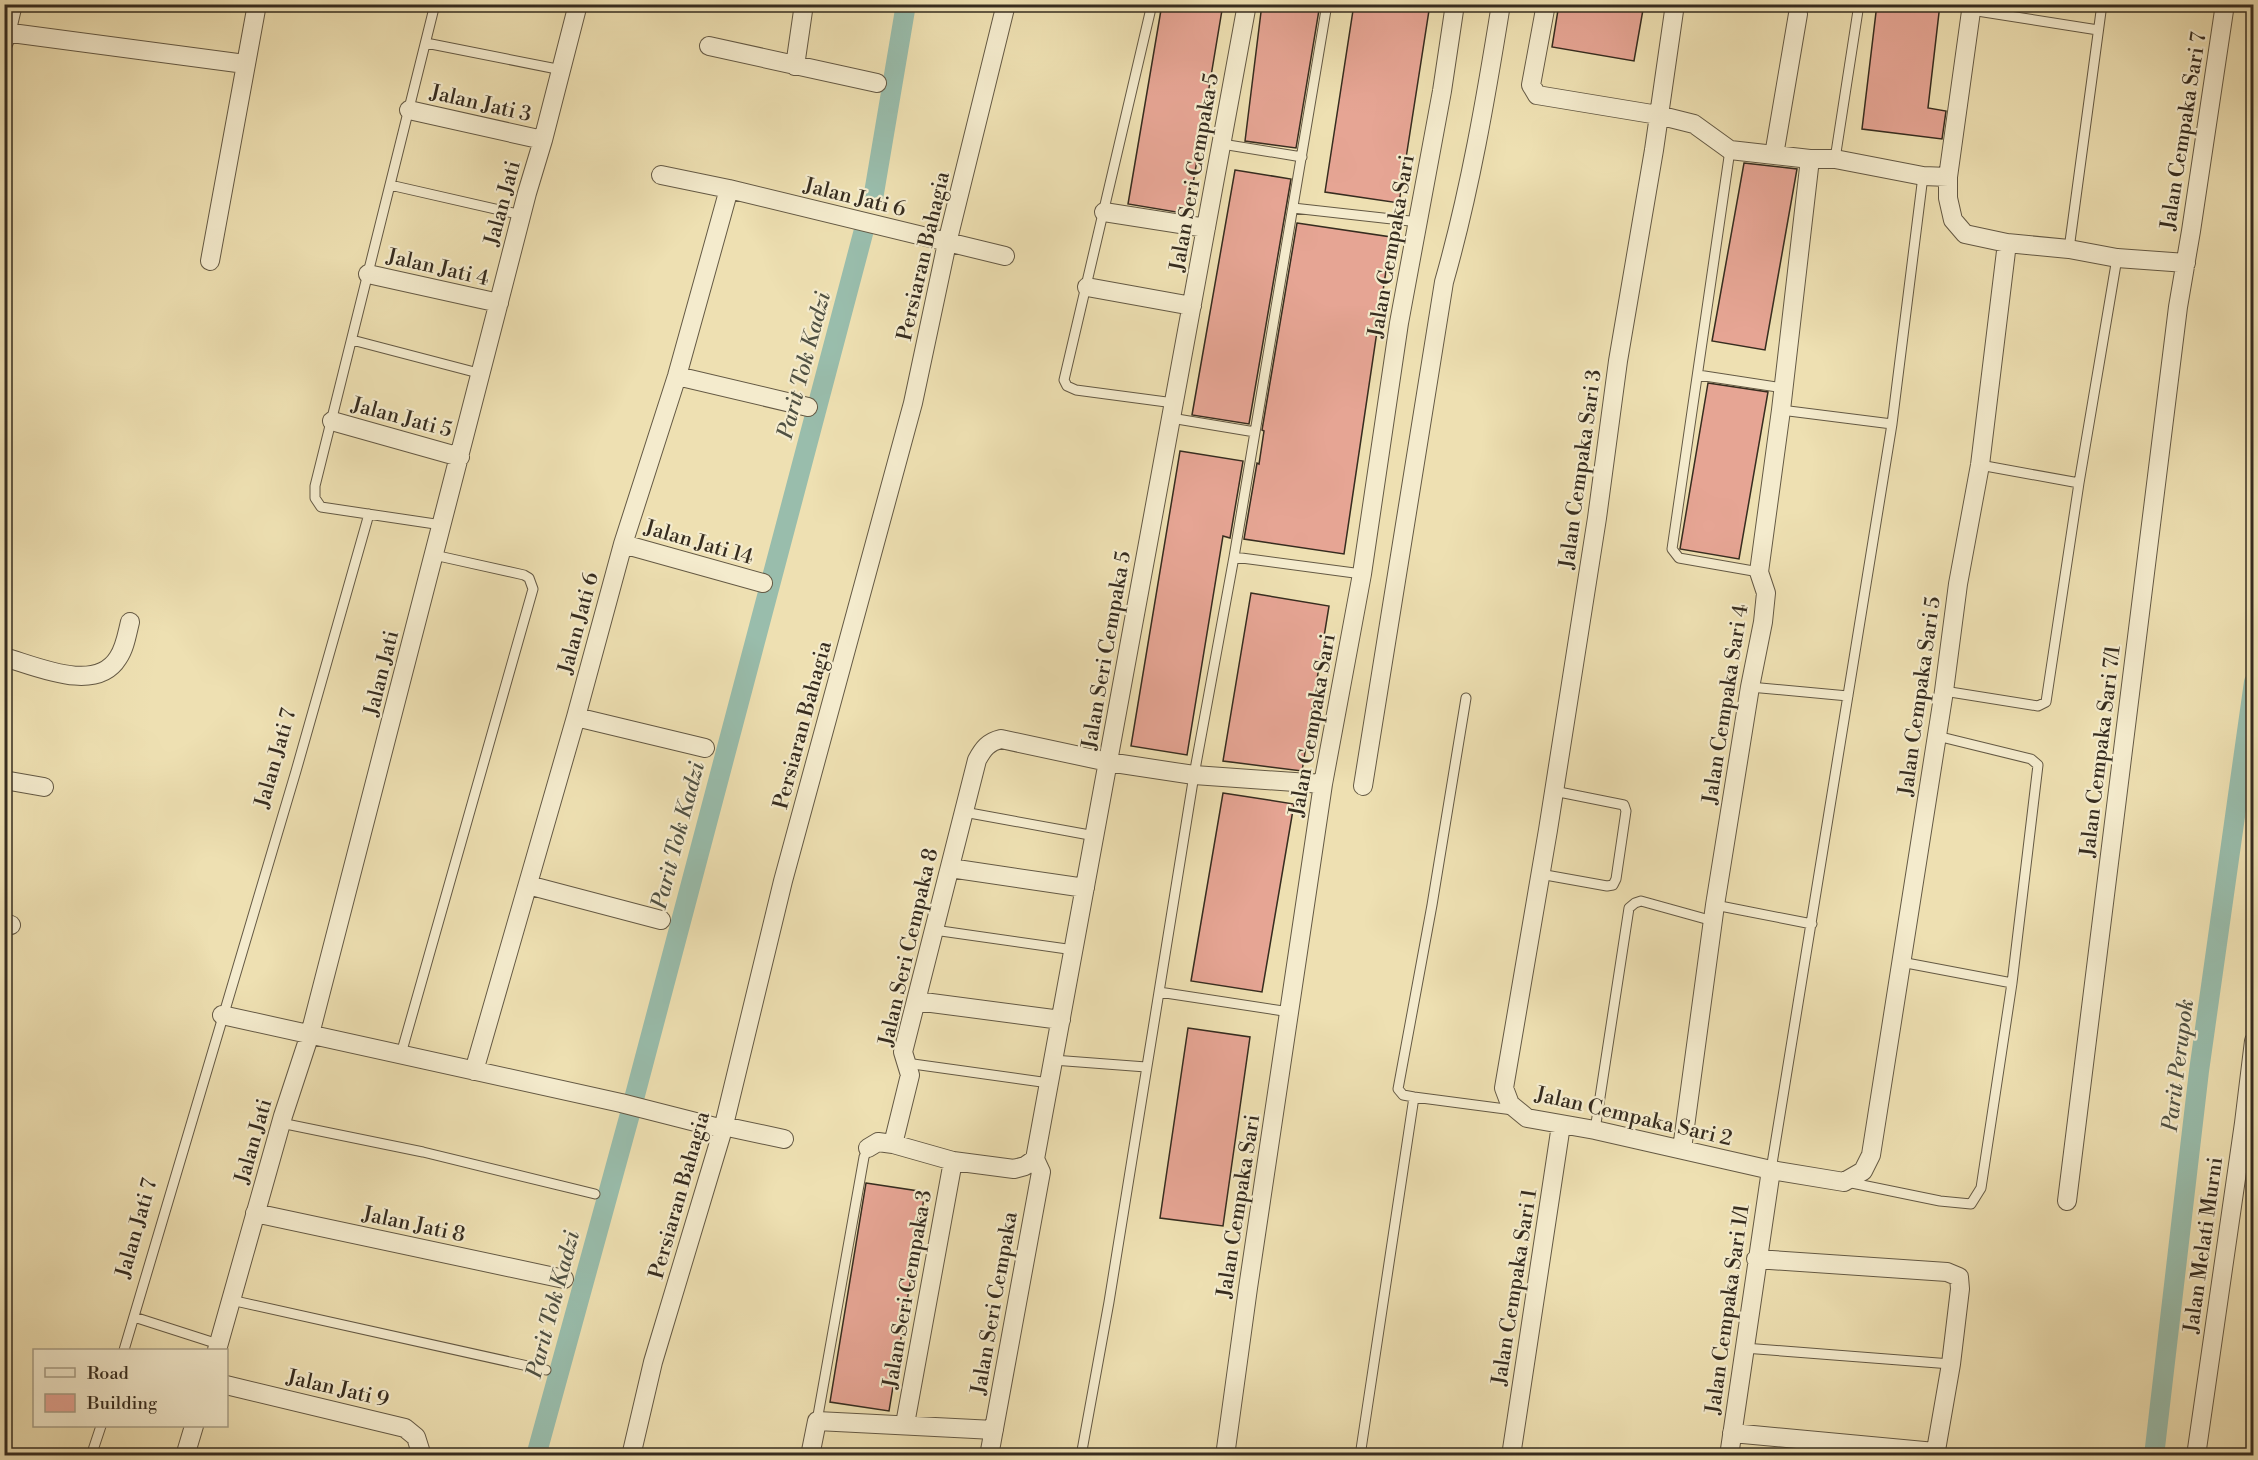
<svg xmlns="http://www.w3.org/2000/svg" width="2258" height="1460" viewBox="0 0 2258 1460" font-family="'Libre Bodoni',serif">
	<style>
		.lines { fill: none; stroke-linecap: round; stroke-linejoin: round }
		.canal { stroke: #99bdac; stroke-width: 20 }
		.building { fill: #e6a594; stroke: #362c1f; stroke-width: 1.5 }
		.service-casing { stroke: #645944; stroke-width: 11 }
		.minor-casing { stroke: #645944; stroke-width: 20 }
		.service { stroke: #f4ebcd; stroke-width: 9 }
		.minor { stroke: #f4ebcd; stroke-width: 18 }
		.labels { text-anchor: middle; stroke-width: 4.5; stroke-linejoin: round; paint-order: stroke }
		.street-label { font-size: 21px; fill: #362c1f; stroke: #f4ebcd }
		.water-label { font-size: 22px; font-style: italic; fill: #4f5042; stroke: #f4ebcd }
	</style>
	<rect width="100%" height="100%" fill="#eee0b2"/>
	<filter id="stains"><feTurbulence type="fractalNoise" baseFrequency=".00333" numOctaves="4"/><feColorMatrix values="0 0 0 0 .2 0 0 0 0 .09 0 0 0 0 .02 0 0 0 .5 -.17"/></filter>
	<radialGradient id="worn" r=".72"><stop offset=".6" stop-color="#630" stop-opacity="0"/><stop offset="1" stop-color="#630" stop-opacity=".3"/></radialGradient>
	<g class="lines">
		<path class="canal" d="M 873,199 L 906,4
			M 536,1456 L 630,1114 L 865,226
			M 2154,1456 L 2199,1071 L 2254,682"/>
	</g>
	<path class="building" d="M 1162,4 L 1223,4 L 1188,214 L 1128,204 Z
		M 1262,4 L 1320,4 L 1296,148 L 1245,141 Z
		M 1354,4 L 1430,4 L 1399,203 L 1325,192 Z
		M 1559,4 L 1644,4 L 1634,61 L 1552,47 Z
		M 1877,4 L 1940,4 L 1928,108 L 1946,111 L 1942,139 L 1862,129 Z
		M 1744,163 L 1797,169 L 1765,350 L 1712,341 Z
		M 1235,170 L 1291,179 L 1249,424 L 1192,415 Z
		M 1297,223 L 1391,237 L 1344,554 L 1244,539 L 1257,463 L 1259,464 L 1264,431 L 1262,430 Z
		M 1708,383 L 1768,392 L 1739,559 L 1680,549 Z
		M 1180,451 L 1243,461 L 1230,538 L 1223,536 L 1187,755 L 1131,746 Z
		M 1251,593 L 1329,606 L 1302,771 L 1223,761 Z
		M 1223,793 L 1294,804 L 1262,992 L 1191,981 Z
		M 1188,1028 L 1250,1037 L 1223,1226 L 1160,1218 Z
		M 866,1183 L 925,1192 L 889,1411 L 830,1402 Z"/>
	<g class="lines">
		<g class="service-casing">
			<path id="service" d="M 435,4 L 315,486 L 315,498 L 321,507 L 442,525
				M 1152,4 L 1064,380 L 1067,386 L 1076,390 L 1174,403
				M 1971,10 L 2098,30
				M 426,43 L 562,70
				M 1222,144 L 1302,157
				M 1730,150 L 1672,549 L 1679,558 L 1759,572
				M 1835,159 L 1859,4
				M 390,185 L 522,215
				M 1293,208 L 1419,222
				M 2069,249 L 2102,4
				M 352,340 L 482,374
				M 1698,375 L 1783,388
				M 1781,410 L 1892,424
				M 1171,418 L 1255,432
				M 1980,465 L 2079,483
				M 1234,557 L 1362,574
				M 1750,687 L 1848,696
				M 1944,691 L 2038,706 L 2046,702 L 2079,483 L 2117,258
				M 1466,698 L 1432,905 L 1398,1089 L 1403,1095 L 1414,1097 L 1513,1110
				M 964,812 L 1095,836
				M 1540,874 L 1607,886 L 1613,885 L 1616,879 L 1626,811 L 1624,805 L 1554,791
				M 1715,905 L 1812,924
				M 934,930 L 1074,950
				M 1901,962 L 2012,983
				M 1159,992 L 1290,1012
				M 401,1054 L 533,589 L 529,578 L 524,575 L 434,555
				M 1053,1060 L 1146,1067
				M 906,1063 L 1049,1083
				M 281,1123 L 423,1152 L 595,1194
				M 1595,1130 L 1629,908 L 1635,903 L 1641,901 L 1713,921
				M 1771,1170 L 1892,424 L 1923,176
				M 1847,1182 L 1940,1201 L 1971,1204 L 1981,1188 L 2012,983 L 2038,765 L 2031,759 L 1937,736
				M 231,1300 L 546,1370
				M 134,1317 L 218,1344
				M 1744,1348 L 1951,1364
				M 124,1350 L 296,771 L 369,514
				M 817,1421 L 864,1157 L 868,1148
				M 91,1456 L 101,1426
				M 1081,1456 L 1109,1302 L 1194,775 L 1234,557 L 1327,4
				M 1360,1456 L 1414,1097"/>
		</g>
		<g class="minor-casing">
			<path id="minor" d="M 1546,4 L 1531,85 L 1537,95 L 1658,115 L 1694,124 L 1730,150 L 1810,159 L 1835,159 L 1923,176 L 1948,177
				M 1675,4 L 1654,150 L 1618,361 L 1597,518 L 1548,830 L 1504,1088 L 1510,1104 L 1527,1118 L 1595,1130 L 1771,1170 L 1844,1182 L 1863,1171 L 1871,1155 L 1944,691 L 1958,584 L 1980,465 L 2007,243
				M 1972,4 L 1948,177 L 1948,198 L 1953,220 L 1965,234 L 2007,243 L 2069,249 L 2117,258 L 2186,263
				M 4,32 L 245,64
				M 4,42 L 13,4
				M 709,46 L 877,83
				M 795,66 L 804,4
				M 409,110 L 543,140
				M 1774,155 L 1798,14
				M 661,175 L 729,189 L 1005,256
				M 1104,212 L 1206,228
				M 210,261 L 257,4
				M 368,274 L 499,303
				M 1087,287 L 1192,306
				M 677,376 L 808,407
				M 332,421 L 460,457
				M 623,544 L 763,583
				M 4,657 C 36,666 96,694 118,658 C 125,648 127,634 130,622
				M 576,717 L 705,748
				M 4,780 L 44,787
				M 1363,786 L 1444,282 C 1470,191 1486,97 1501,4
				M 950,868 L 1085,888
				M 528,885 L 661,920
				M 4,923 L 11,925
				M 916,1001 L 1061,1020
				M 222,1015 L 621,1103 L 723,1129
				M 474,1071 L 576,717 L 623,544 L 677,376 L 729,189
				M 723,1126 L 784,1139
				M 893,1144 L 910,1075 L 903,1052 L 977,760 C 983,749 988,742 1001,739 L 1108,762 L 1194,775 L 1323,784
				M 868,1148 L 878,1142 L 893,1144 L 953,1161 L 1014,1169 L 1025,1166 L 1035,1159 L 1247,4
				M 1682,1149 L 1715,905 L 1750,687 L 1763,622 L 1766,593 L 1759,572 L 1781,410 L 1810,159
				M 2067,1201 L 2178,307 L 2191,231 L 2225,4
				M 255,1213 L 564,1279
				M 1756,1259 L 1947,1272 L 1959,1277 L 1960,1289 L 1951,1364 L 1935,1456
				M 217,1350 L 283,1116 L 310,1034 L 527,193 L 543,140 L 578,4
				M 226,1385 L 405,1428 L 416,1437 L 422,1456
				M 905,1424 L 953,1161
				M 1732,1433 L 1935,1452
				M 185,1456 L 194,1426
				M 631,1456 L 653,1362 L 723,1129 L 783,881 L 913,403 L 947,243 L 1006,4
				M 810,1456 L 817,1421 L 994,1430
				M 989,1456 L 1041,1172 L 1035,1159
				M 1225,1456 L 1248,1288 L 1323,784 L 1362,574 L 1399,323 L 1442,91 L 1455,4
				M 1511,1456 L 1561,1125
				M 1729,1456 L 1771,1170
				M 2196,1456 L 2244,1123 L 2254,1041"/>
		</g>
		<use href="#service" class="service"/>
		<use href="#minor" class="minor"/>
	</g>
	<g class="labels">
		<g class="street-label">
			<text transform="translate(481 103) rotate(13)" y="7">Jalan Jati 3</text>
			<text transform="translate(2183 131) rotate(-81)" y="7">Jalan Cempaka Sari 7</text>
			<text transform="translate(1194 172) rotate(-80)" y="7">Jalan Seri Cempaka 5</text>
			<text transform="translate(855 197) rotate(14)" y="7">Jalan Jati 6</text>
			<text transform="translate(502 203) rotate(-75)" y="7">Jalan Jati</text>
			<text transform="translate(1391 246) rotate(-80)" y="7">Jalan Cempaka Sari</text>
			<text transform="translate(923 256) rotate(-77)" y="7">Persiaran Bahagia</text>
			<text transform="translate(438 267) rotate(13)" y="7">Jalan Jati 4</text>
			<text transform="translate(402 417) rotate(15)" y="7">Jalan Jati 5</text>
			<text transform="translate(1580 469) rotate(-82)" y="7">Jalan Cempaka Sari 3</text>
			<text transform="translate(699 542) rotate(16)" y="7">Jalan Jati 14</text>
			<text transform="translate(578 623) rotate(-75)" y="7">Jalan Jati 6</text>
			<text transform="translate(1106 650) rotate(-80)" y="7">Jalan Seri Cempaka 5</text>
			<text transform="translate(381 673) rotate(-76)" y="7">Jalan Jati</text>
			<text transform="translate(1919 696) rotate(-82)" y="7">Jalan Cempaka Sari 5</text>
			<text transform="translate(1725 704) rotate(-81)" y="7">Jalan Cempaka Sari 4</text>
			<text transform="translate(802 725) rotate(-75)" y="7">Persiaran Bahagia</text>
			<text transform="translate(1312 725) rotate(-80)" y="7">Jalan Cempaka Sari</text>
			<text transform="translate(2100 751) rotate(-83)" y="7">Jalan Cempaka Sari 7/1</text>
			<text transform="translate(275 758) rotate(-74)" y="7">Jalan Jati 7</text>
			<text transform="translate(908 947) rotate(-77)" y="7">Jalan Seri Cempaka 8</text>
			<text transform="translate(1634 1116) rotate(13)" y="7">Jalan Cempaka Sari 2</text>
			<text transform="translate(253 1141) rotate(-74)" y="7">Jalan Jati</text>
			<text transform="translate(679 1195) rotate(-74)" y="7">Persiaran Bahagia</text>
			<text transform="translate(1238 1206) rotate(-81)" y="7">Jalan Cempaka Sari</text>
			<text transform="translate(414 1224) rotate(12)" y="7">Jalan Jati 8</text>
			<text transform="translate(136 1228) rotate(-74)" y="7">Jalan Jati 7</text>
			<text transform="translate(2203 1245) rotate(-82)" y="7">Jalan Melati Murni</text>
			<text transform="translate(1514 1287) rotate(-81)" y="7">Jalan Cempaka Sari 1</text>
			<text transform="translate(907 1289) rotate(-80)" y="7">Jalan Seri Cempaka 3</text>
			<text transform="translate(994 1303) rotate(-80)" y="7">Jalan Seri Cempaka</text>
			<text transform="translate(1727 1309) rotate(-82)" y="7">Jalan Cempaka Sari 1/1</text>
			<text transform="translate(338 1388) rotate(13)" y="7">Jalan Jati 9</text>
		</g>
		<g class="water-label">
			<text transform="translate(803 365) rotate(-75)" y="8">Parit Tok Kadzi</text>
			<text transform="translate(677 835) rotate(-75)" y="8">Parit Tok Kadzi</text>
			<text transform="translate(2177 1065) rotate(-83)" y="8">Parit Perupok</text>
			<text transform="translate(552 1304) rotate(-75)" y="8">Parit Tok Kadzi</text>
		</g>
	</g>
	<rect width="2258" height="1460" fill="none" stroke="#eee0b2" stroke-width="24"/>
	<rect x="6" y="6" width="2246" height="1448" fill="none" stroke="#362c1f" stroke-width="3"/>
	<rect x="12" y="12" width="2234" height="1436" fill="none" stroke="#362c1f" stroke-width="1.5"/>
	<rect x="33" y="1349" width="195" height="78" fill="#f4ebcd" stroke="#a89f87" stroke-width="1.5"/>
	<rect x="45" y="1368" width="30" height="9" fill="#f4ebcd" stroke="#a89f87" stroke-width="1.5"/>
	<text x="87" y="1379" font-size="18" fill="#362c1f">Road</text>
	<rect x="45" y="1394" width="30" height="18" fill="#e6a594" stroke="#a89f87" stroke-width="1.5"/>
	<text x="87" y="1409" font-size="18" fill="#362c1f">Building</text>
	<rect width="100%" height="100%" filter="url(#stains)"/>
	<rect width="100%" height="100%" fill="url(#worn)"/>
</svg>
